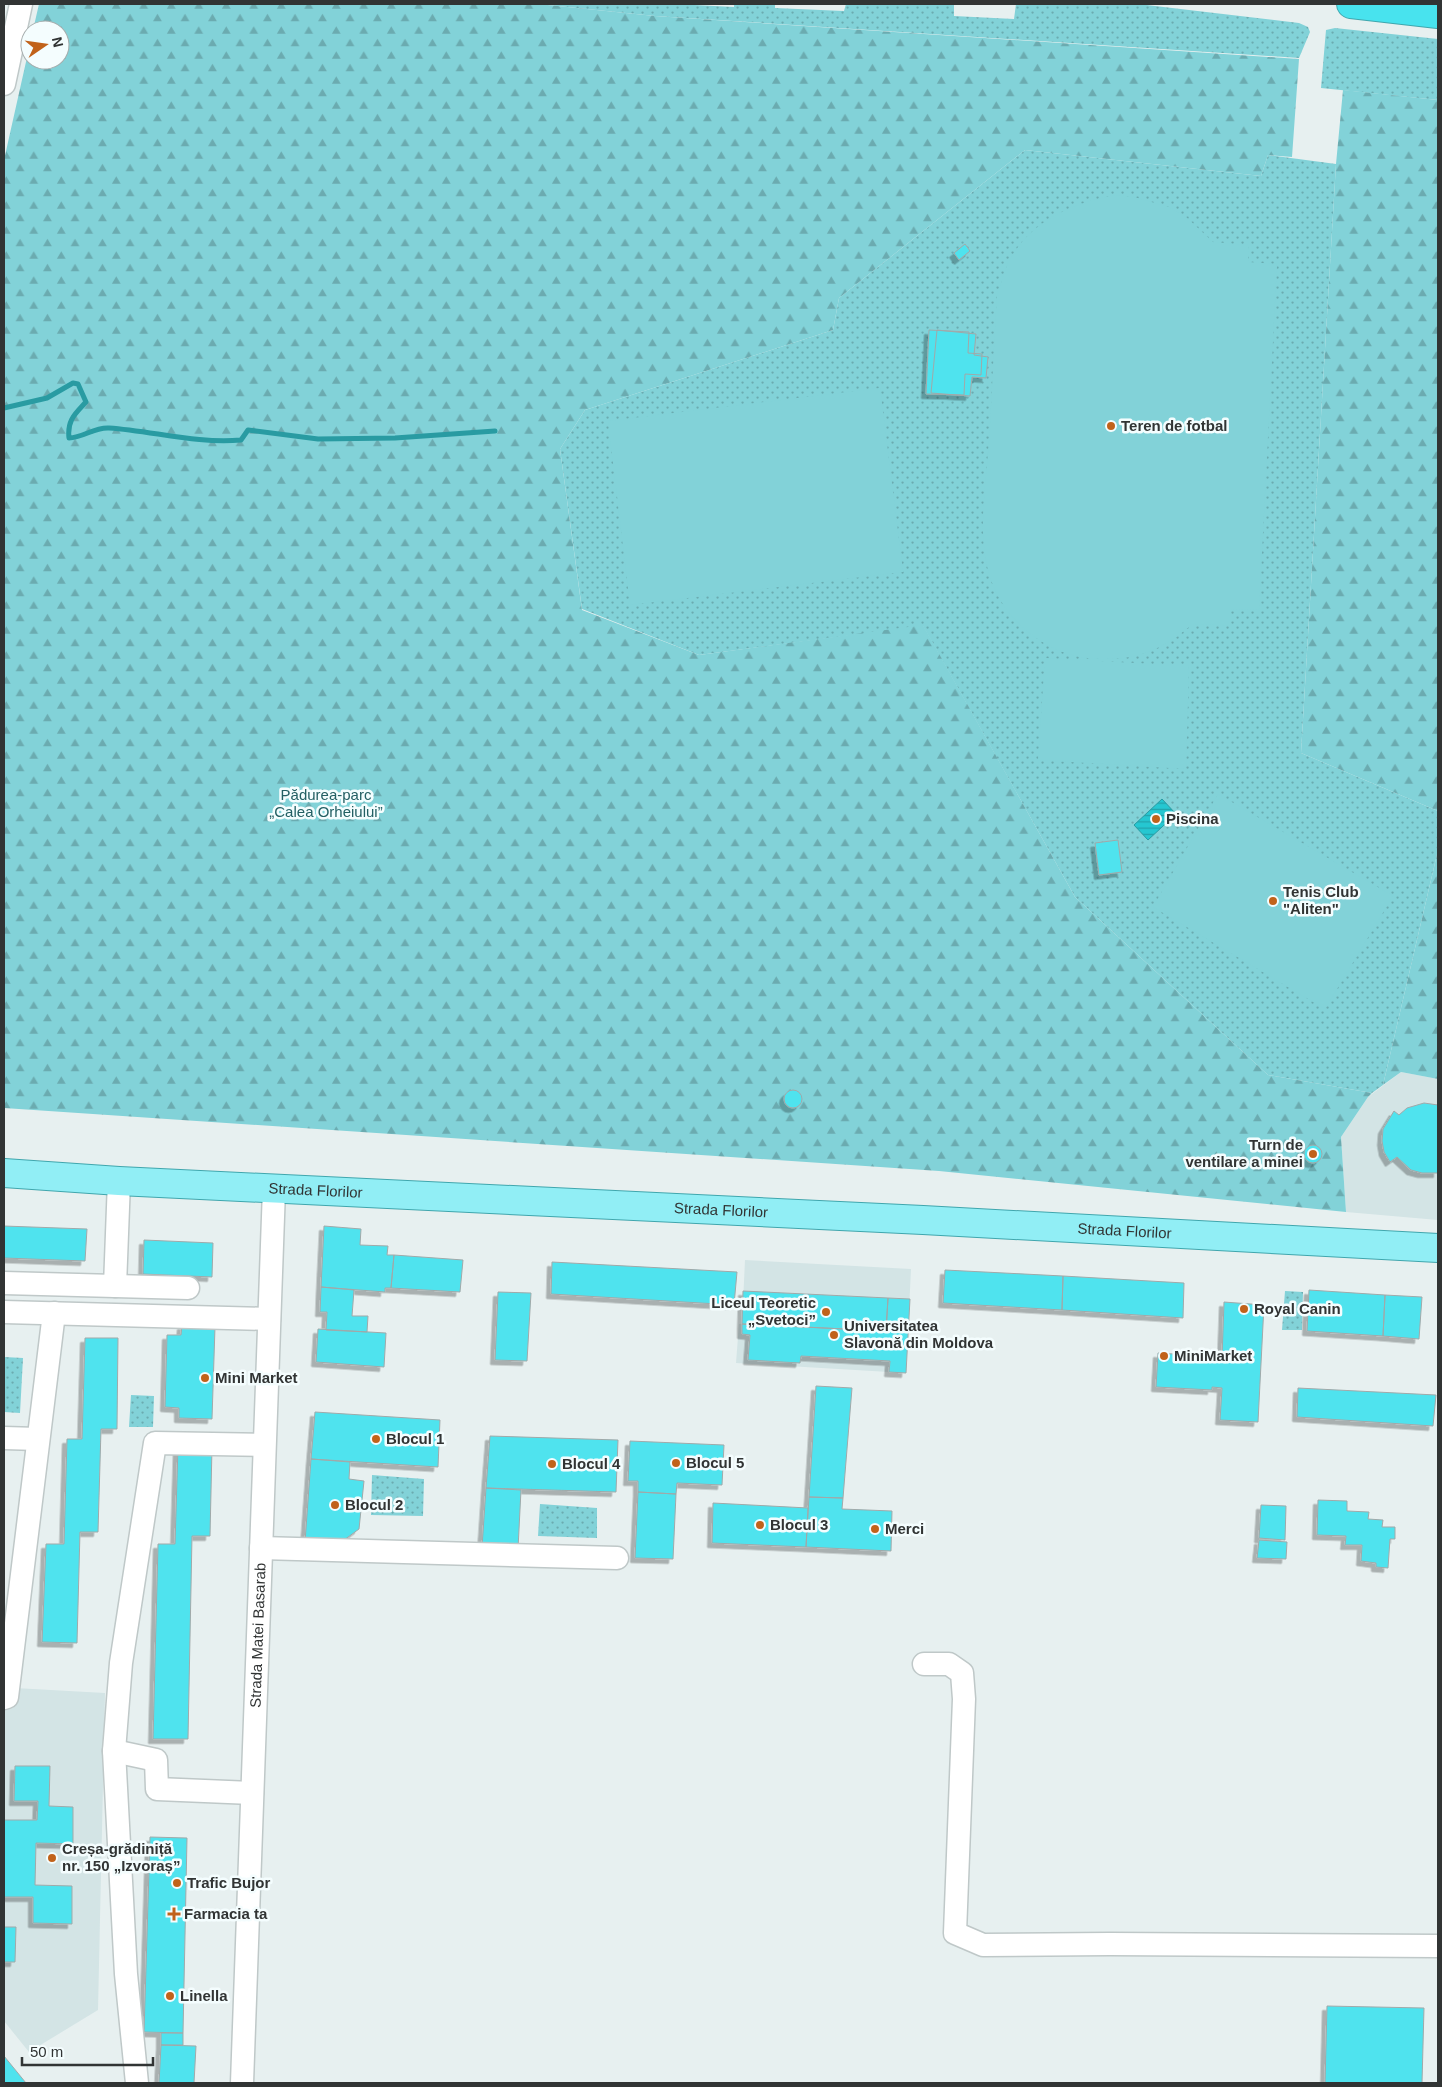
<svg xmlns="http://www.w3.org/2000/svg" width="1442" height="2087" viewBox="0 0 1442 2087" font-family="Helvetica,sans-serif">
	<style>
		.built { fill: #d3e4e5 }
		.green { fill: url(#green-dots) }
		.forest { fill: url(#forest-firs) }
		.pitch { fill: #82d2d8 }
		.water { fill: url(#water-rules); stroke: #299ba2 }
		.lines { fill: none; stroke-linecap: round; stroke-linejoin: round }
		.stream { stroke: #299ba2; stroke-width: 5 }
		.building { fill: #50e3ee; stroke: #a1a9a9; filter: url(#shadow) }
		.minor-casing { stroke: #bfc8c8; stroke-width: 25 }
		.major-casing { stroke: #40a6ad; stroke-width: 30 }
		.highway-casing { stroke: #40a6ad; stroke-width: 30 }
		.minor { stroke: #fff; stroke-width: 22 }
		.major { stroke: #91eef5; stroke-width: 28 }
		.highway { stroke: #48e3ee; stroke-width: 28 }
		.poi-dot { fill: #c1621a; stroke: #f4fdfe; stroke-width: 2 }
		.labels { text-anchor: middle; stroke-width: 5; stroke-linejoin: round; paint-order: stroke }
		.poi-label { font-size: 15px; font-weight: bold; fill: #313434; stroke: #f4fdfe; text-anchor: start }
		.park-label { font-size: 15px; fill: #235f63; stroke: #f4fdfe }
		.street-label { font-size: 15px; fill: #313434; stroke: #f4fdfe }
	</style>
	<defs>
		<pattern id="green-dots" width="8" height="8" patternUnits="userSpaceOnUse" patternTransform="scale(1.25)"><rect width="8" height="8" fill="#82d2d8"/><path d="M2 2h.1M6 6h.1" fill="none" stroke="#6babb0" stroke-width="1.8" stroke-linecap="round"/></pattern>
		<pattern id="forest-firs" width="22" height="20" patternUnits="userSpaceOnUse" patternTransform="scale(1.25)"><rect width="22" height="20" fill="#82d2d8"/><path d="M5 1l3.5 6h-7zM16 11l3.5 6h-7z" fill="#6babb0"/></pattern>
		<pattern id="water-rules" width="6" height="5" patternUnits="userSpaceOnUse" patternTransform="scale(1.25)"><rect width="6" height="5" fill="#25c7d1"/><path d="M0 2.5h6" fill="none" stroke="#21a2aa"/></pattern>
		<filter id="shadow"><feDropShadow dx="-4.5" dy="4.5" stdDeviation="0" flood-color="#0004"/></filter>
	</defs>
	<rect width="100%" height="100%" fill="#e7f0f0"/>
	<path class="built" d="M 1401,1072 L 1438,1079 L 1438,1220 L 1346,1212 L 1341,1137 L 1368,1097 Z
		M 745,1260 L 911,1269 L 906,1373 L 736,1363 L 739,1324 L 742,1324 Z
		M 15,1688 L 105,1693 L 98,2010 L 29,2052 L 4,2021 L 4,1705 Z"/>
	<path class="green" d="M 538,4 L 675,4 L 734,7 L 734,4 L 775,4 L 775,8 L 844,11 L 846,4 L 954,4 L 954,16 L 1014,19 L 1016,4 L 1138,4 L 1299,23 L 1308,27 L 1310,32 L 1299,58 L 655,16 Z
		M 1335,28 L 1438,39 L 1438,100 L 1321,88 L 1326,30 Z
		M 1025,150 L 1261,176 L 1268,155 L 1336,164 L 1301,753 L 1438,811 L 1438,850 L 1383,1085 L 1372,1093 L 1268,1075 L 1075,897 L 923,626 L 699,655 L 582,609 L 560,449 L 585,410 L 833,330 L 839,298 Z
		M 1285,1291 L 1303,1292 L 1302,1330 L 1282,1330 Z
		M 4,1357 L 23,1358 L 20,1413 L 4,1412 Z
		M 131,1395 L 154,1396 L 153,1427 L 129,1427 Z
		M 372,1475 L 424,1479 L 423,1516 L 371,1515 Z
		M 540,1504 L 597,1508 L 597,1538 L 538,1536 Z"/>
	<path class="forest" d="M 39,4 L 538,4 L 655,16 L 1299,59 L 1292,157 L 1268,155 L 1261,176 L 1025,150 L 839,298 L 833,330 L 585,410 L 560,449 L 582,610 L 699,655 L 923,625 L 1075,897 L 1268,1075 L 1372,1093 L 1368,1097 L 1341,1137 L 1346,1212 L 939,1171 L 4,1108 L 4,160 L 30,44 L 30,60 L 60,60 L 60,30 L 33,30 Z
		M 1343,90 L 1438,100 L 1438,811 L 1301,753 L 1336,164 Z
		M 1438,850 L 1438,1079 L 1401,1072 L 1383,1085 Z"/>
	<path class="pitch" d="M 1115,195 L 1134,197 L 1169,207 L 1186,217 L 1213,242 L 1249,245 L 1248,262 L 1277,264 L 1259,609 L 1231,610 L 1231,626 C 1219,626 1204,623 1193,625 C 1187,627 1180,635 1175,638 C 1151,654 1128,660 1100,659 C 1074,659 1047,648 1027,631 C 967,581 984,510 989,441 C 992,392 994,343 997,294 C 1000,286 1003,277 1006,268 C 1024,224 1071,203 1115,195 Z
		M 880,388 L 903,572 L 630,605 L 608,421 Z
		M 1045,658 L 1189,666 L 1186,769 L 1038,760 Z
		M 1218,794 L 1393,896 L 1325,1009 L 1153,907 Z"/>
	<path class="water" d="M 1162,799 L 1176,814 L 1148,840 L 1134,825 Z"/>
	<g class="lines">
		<path class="stream" d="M 4,408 L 47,398 L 73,383 L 78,384 L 86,402 C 75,414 67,420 69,438 C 83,438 94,427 109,428 C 153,431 197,444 241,440 L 248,430 L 318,439 L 395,438 L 495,431"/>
	</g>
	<path class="building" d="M 965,244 L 970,251 L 959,260 L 954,253 Z
		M 929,330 L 969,332 L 968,353 L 982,354 L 981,375 L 965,374 L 964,395 L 926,394 Z
		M 937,330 L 976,334 L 974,355 L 988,357 L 986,378 L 972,377 L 970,396 L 931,393 Z
		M 1118,840 L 1122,872 L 1099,875 L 1095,843 Z
		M784 1099a9 9 0 1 1 18 0a9 9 0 1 1-18 0Z
		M 1424,1103 L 1438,1105 L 1438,1173 L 1422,1173 L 1411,1170 L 1397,1157 L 1390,1162 L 1384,1152 L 1382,1141 L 1383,1129 L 1394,1111 L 1399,1115 L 1407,1108 Z
		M1304 1154a9 9 0 1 1 18 0a9 9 0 1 1-18 0Z
		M 4,1226 L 87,1229 L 85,1261 L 4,1258 Z
		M 324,1226 L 361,1229 L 360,1245 L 388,1246 L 387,1255 L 394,1255 L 391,1288 L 385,1288 L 385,1292 L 321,1287 Z
		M 144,1240 L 213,1243 L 212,1277 L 143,1274 Z
		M 394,1255 L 463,1260 L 460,1292 L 391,1288 Z
		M 552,1262 L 737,1272 L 734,1305 L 551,1294 Z
		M 945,1270 L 1063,1276 L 1062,1310 L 943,1303 Z
		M 1063,1276 L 1184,1283 L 1183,1318 L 1062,1310 Z
		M 321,1287 L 354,1290 L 352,1316 L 368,1316 L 367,1332 L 326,1330 L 327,1312 L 320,1312 Z
		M 1309,1290 L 1385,1295 L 1383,1336 L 1307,1331 Z
		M 743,1291 L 888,1298 L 886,1331 L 742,1324 Z
		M 498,1292 L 531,1293 L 527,1361 L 495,1360 Z
		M 1385,1295 L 1422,1297 L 1419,1339 L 1383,1336 Z
		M 888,1298 L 910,1299 L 906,1373 L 889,1372 L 890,1361 L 801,1356 L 800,1363 L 748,1360 L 750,1335 L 742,1334 L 742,1324 L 886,1331 Z
		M 1224,1302 L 1264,1305 L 1258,1422 L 1220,1420 L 1222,1388 L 1212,1387 L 1212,1390 L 1156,1387 L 1158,1353 L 1222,1357 Z
		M 182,1325 L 215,1327 L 212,1419 L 179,1418 L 179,1408 L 165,1407 L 167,1335 L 181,1335 Z
		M 318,1329 L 386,1333 L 384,1367 L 316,1362 Z
		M 85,1338 L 118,1338 L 117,1429 L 101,1429 L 98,1532 L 80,1532 L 77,1643 L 42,1642 L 46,1544 L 64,1544 L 67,1439 L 82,1439 Z
		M 816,1386 L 852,1388 L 843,1498 L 809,1497 Z
		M 1298,1388 L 1436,1395 L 1433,1426 L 1297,1417 Z
		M 315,1412 L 440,1420 L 438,1467 L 311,1459 Z
		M 490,1436 L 618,1440 L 616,1492 L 486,1488 Z
		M 630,1441 L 724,1445 L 722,1485 L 677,1483 L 676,1494 L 638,1492 L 638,1481 L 628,1481 Z
		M 178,1446 L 212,1447 L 210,1536 L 192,1536 L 188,1739 L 153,1739 L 158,1544 L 175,1544 Z
		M 311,1459 L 350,1462 L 349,1479 L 364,1481 L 359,1529 L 340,1543 L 305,1542 Z
		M 486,1488 L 521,1490 L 518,1549 L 482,1547 Z
		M 638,1492 L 676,1494 L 673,1559 L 635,1558 Z
		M 809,1497 L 843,1498 L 842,1509 L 892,1511 L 891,1551 L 806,1547 Z
		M 1318,1500 L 1347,1501 L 1347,1511 L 1369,1512 L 1368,1519 L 1383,1520 L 1382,1527 L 1395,1527 L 1395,1539 L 1390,1539 L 1388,1568 L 1376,1567 L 1376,1563 L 1361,1561 L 1362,1545 L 1345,1545 L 1346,1536 L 1317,1535 Z
		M 713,1503 L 808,1508 L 806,1547 L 712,1543 Z
		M 1261,1505 L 1286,1506 L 1285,1540 L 1259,1538 Z
		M 1259,1540 L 1287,1542 L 1286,1559 L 1257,1558 Z
		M 15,1766 L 50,1766 L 49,1806 L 73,1807 L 73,1844 L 36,1843 L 35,1885 L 72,1886 L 72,1924 L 33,1923 L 33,1897 L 4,1897 L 4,1820 L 37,1820 L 38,1801 L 14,1801 Z
		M 150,1837 L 187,1838 L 183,2033 L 144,2032 Z
		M 4,1927 L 16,1927 L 15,1962 L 4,1962 Z
		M 1327,2006 L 1424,2008 L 1422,2083 L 1325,2083 Z
		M 161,2033 L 183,2033 L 183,2045 L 161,2045 Z
		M 161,2045 L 196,2046 L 194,2083 L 159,2083 Z
		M 4,2056 L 26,2083 L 4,2083 Z"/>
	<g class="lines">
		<g class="minor-casing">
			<g id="minor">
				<path d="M 4,84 L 21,4"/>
				<path d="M 4,1283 L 115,1286 L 119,1181"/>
				<path d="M 115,1286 L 188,1288"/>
				<path d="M 4,1312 L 269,1319"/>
				<path d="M 4,1438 L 38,1439"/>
				<path d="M 261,1548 L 617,1558"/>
				<path d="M 924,1664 L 949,1664 L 962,1673 L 964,1699 L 955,1933 L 983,1945 L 1110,1944 L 1438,1946"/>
				<path d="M 4,1698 L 7,1697 L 54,1313"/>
				<path d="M 114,1751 L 156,1760 L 157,1789 L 252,1793"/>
				<path d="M 137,2083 L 126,1974 L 114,1751 L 121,1663 L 155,1443 L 264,1445"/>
				<path id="s1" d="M 242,2083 L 274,1189"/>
			</g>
		</g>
		<g class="major-casing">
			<g id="major">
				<path id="s2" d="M 4,1173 L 119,1181 L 923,1220 L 1438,1248"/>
			</g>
		</g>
		<g class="highway-casing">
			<path id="highway" d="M 1351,4 L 1438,14"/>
		</g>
		<use href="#minor" class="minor"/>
		<use href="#major" class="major"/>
		<use href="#highway" class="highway"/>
	</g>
	<g class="poi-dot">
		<circle cx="1111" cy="426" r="5"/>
		<circle cx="1156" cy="819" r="5"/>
		<circle cx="1273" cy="901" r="5"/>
		<circle cx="1313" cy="1154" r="5"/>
		<circle cx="1244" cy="1309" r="5"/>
		<circle cx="826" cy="1312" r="5"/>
		<circle cx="834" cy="1335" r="5"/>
		<circle cx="1164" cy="1356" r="5"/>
		<circle cx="205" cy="1378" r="5"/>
		<circle cx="376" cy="1439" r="5"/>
		<circle cx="676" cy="1463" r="5"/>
		<circle cx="552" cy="1464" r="5"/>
		<circle cx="335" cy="1505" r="5"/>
		<circle cx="760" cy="1525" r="5"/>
		<circle cx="875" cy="1529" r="5"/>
		<circle cx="52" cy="1858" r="5"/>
		<circle cx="177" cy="1883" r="5"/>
		<path d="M171.5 1906.5h5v5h5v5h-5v5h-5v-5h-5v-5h5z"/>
		<circle cx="170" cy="1996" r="5"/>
	</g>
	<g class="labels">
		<g class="poi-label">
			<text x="1121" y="431">Teren de fotbal</text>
			<text x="1166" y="824">Piscina</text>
			<text x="1283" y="897">Tenis Club<tspan x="1283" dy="17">"Aliten"</tspan></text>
			<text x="1303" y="1150" text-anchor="end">Turn de<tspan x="1303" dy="17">ventilare a minei</tspan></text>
			<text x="816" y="1308" text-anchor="end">Liceul Teoretic<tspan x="816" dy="17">„Svetoci”</tspan></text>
			<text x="1254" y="1314">Royal Canin</text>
			<text x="844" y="1331">Universitatea<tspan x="844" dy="17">Slavonă din Moldova</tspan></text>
			<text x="1174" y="1361">MiniMarket</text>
			<text x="215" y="1383">Mini Market</text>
			<text x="386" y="1444">Blocul 1</text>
			<text x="686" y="1468">Blocul 5</text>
			<text x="562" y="1469">Blocul 4</text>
			<text x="345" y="1510">Blocul 2</text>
			<text x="770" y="1530">Blocul 3</text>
			<text x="885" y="1534">Merci</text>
			<text x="62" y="1854">Creșa-grădiniță<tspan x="62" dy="17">nr. 150 „Izvoraș”</tspan></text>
			<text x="187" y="1888">Trafic Bujor</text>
			<text x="184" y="1919">Farmacia ta</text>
			<text x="180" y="2001">Linella</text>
		</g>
		<g class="park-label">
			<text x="326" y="800">Pădurea-parc<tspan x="326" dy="17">„Calea Orheiului”</tspan></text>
		</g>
		<g class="street-label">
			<text dy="5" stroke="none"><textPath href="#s2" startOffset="312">Strada Florilor</textPath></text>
			<text dy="5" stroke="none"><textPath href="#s2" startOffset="718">Strada Florilor</textPath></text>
			<text dy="5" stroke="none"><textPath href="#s2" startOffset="1122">Strada Florilor</textPath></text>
			<text dy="5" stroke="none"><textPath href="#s1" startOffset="448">Strada Matei Basarab</textPath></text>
		</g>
	</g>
	<rect width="1442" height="2087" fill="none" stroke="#313434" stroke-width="10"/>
	<g transform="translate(45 45) rotate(77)"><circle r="24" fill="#f4fdfe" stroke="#a6adad"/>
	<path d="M0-4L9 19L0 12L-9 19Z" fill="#c1621a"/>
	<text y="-8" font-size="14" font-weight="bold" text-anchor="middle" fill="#313434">N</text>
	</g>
	<path d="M22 2057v8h131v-8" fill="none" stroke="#313434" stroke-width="2.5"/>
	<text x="30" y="2057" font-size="15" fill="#313434" stroke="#f4fdfe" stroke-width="4" paint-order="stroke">50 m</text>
</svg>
